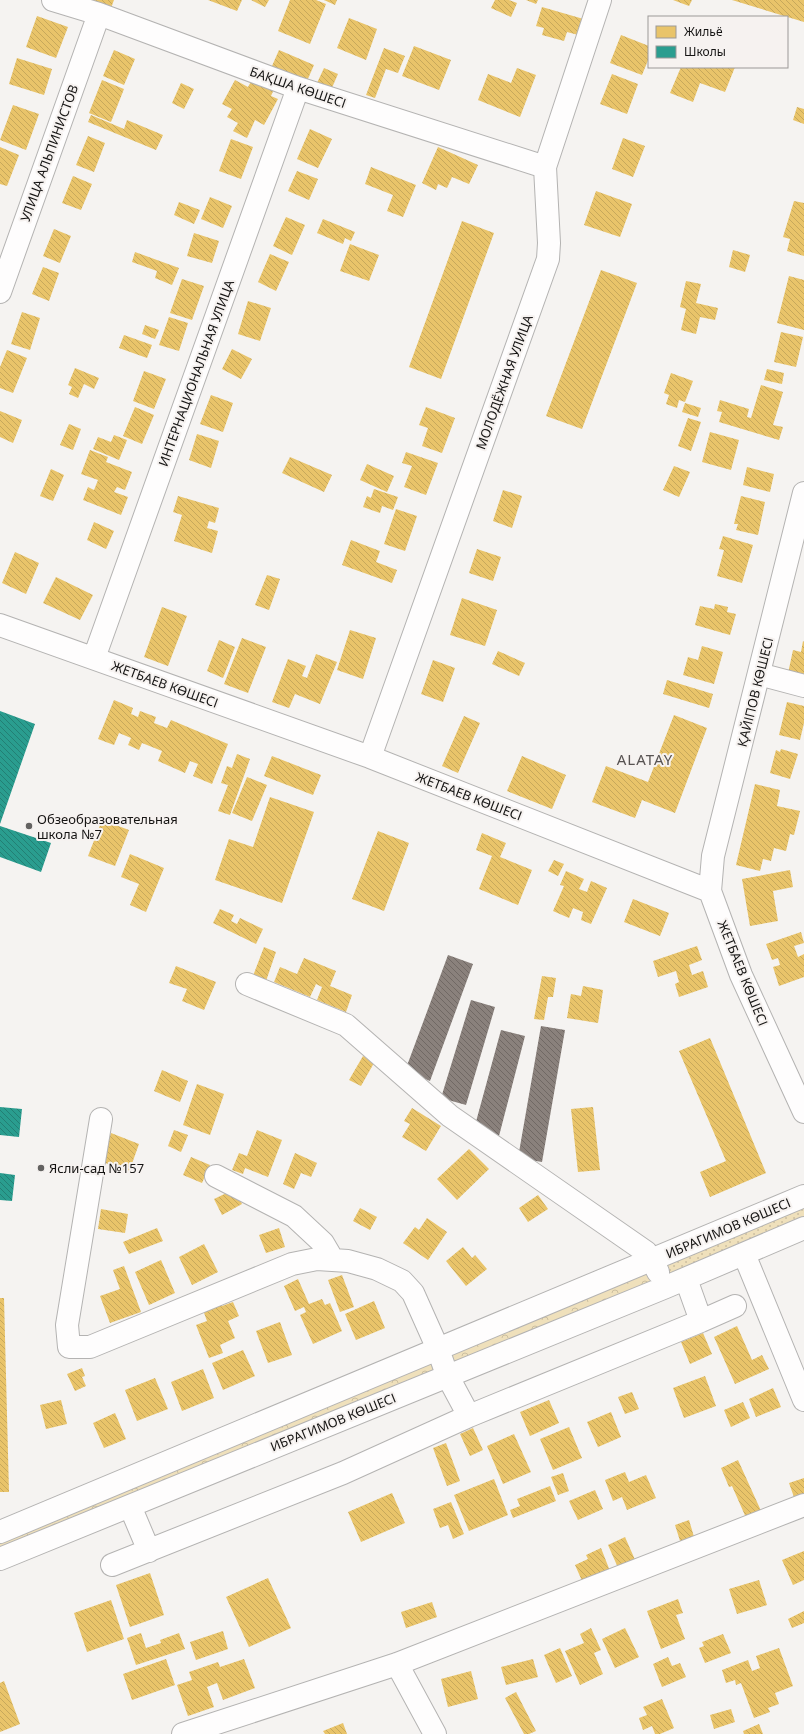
<svg xmlns="http://www.w3.org/2000/svg" width="804" height="1734" viewBox="0 0 804 1734" font-family="'Noto Sans',sans-serif">
	<style>
		.grass { fill: url(#grass-dots) }
		.park { fill: url(#park-crowns) }
		.homes { fill: url(#homes-back-hatch) }
		.schools { fill: url(#schools-back-hatch) }
		.industry { fill: url(#industry-back-hatch) }
		.lines { fill: none; stroke-linecap: round; stroke-linejoin: round }
		.minor-casing { stroke: #b4b3b2; stroke-width: 24 }
		.minor { stroke: #fefdfd; stroke-width: 22 }
		.poi-dot { fill: #636261; stroke: #f6f2f0; stroke-width: 1.5 }
		.labels { text-anchor: middle; stroke-width: 4; stroke-linejoin: round; paint-order: stroke }
		.street-label { font-size: 13px; fill: #151413; stroke: #f6f2f0 }
		.poi-label { font-size: 13px; fill: #151413; stroke: #f6f2f0; text-anchor: start }
		.quarter-label { font-size: 15px; letter-spacing: 1px; fill: #575352; stroke: #f6f2f0 }
	</style>
	<defs>
		<pattern id="grass-dots" width="8" height="8" patternUnits="userSpaceOnUse"><rect width="8" height="8" fill="#efe0bb"/><path d="M2 2h.1M6 6h.1" fill="none" stroke="#ccbfa0" stroke-width="1.8" stroke-linecap="round"/></pattern>
		<pattern id="park-crowns" width="20" height="18" patternUnits="userSpaceOnUse"><rect width="20" height="18" fill="#efe0bb"/><path d="M2 6a3 3 0 1 1 6 0M12 15a3 3 0 1 1 6 0" fill="none" stroke="#ccbfa0"/></pattern>
		<pattern id="homes-back-hatch" width="6" height="6" patternUnits="userSpaceOnUse"><rect width="6" height="6" fill="#e9c46a"/><path d="M-1 5l2 2M0 0l6 6M5-1l2 2" fill="none" stroke="#c7a85b"/></pattern>
		<pattern id="schools-back-hatch" width="6" height="6" patternUnits="userSpaceOnUse"><rect width="6" height="6" fill="#2a9d8f"/><path d="M-1 5l2 2M0 0l6 6M5-1l2 2" fill="none" stroke="#237f74"/></pattern>
		<pattern id="industry-back-hatch" width="6" height="6" patternUnits="userSpaceOnUse"><rect width="6" height="6" fill="#8a817c"/><path d="M-1 5l2 2M0 0l6 6M5-1l2 2" fill="none" stroke="#706864"/></pattern>
	</defs>
	<rect width="100%" height="100%" fill="#f5f3f1"/>
	<path class="grass" d="M 804,1202 L 804,1226 L 667,1283 L 658,1263 Z"/>
	<path class="park" d="M 653,1265 L 662,1286 L 0,1557 L 0,1534 Z"/>
	<path class="homes" d="M 90,0 L 114,0 L 111,8 Z
		M 208,0 L 242,0 L 237,11 Z
		M 251,0 L 269,0 L 265,7 Z
		M 290,0 L 316,0 L 326,4 L 310,44 L 278,31 Z
		M 324,0 L 337,0 L 335,5 Z
		M 495,0 L 509,0 L 517,3 L 511,17 L 491,8 Z
		M 526,0 L 538,0 L 536,4 Z
		M 673,0 L 692,0 L 689,6 Z
		M 732,0 L 804,0 L 804,22 Z
		M 542,7 L 587,20 L 582,36 L 567,32 L 564,41 L 542,35 L 544,28 L 536,26 Z
		M 37,16 L 68,27 L 56,58 L 26,47 Z
		M 349,18 L 377,29 L 366,60 L 337,48 Z
		M 621,35 L 649,46 L 649,58 L 642,75 L 610,63 Z
		M 414,46 L 451,60 L 439,90 L 402,76 Z
		M 384,48 L 405,56 L 398,73 L 386,69 L 375,98 L 366,95 Z
		M 114,50 L 135,59 L 124,85 L 103,76 Z
		M 279,50 L 314,65 L 307,81 L 272,66 Z
		M 17,58 L 52,69 L 44,95 L 9,84 Z
		M 681,67 L 735,67 L 725,92 L 700,83 L 693,102 L 670,93 Z
		M 324,68 L 338,74 L 331,90 L 317,83 Z
		M 517,68 L 536,75 L 520,117 L 478,100 L 488,74 L 511,83 Z
		M 612,74 L 638,84 L 627,114 L 600,104 Z
		M 254,76 L 275,87 L 271,96 L 278,99 L 264,125 L 255,120 L 247,138 L 233,131 L 238,123 L 227,117 L 232,109 L 222,104 L 235,80 L 248,87 Z
		M 102,80 L 124,89 L 111,122 L 89,113 Z
		M 181,83 L 194,89 L 184,109 L 172,103 Z
		M 13,105 L 39,114 L 26,150 L 0,140 Z
		M 797,107 L 804,109 L 804,124 L 793,120 Z
		M 91,115 L 124,129 L 127,120 L 163,135 L 156,150 L 88,122 Z
		M 310,129 L 332,139 L 318,168 L 297,159 Z
		M 88,136 L 105,143 L 94,172 L 76,165 Z
		M 623,138 L 645,146 L 633,177 L 612,169 Z
		M 231,139 L 253,147 L 241,179 L 219,171 Z
		M 0,147 L 19,155 L 7,186 L 0,184 Z
		M 438,147 L 478,165 L 469,184 L 452,177 L 447,188 L 438,184 L 436,190 L 422,183 Z
		M 371,167 L 416,185 L 403,217 L 387,211 L 393,195 L 365,184 Z
		M 297,171 L 318,179 L 309,200 L 288,191 Z
		M 73,176 L 92,184 L 81,210 L 62,203 Z
		M 596,191 L 632,204 L 620,237 L 584,225 Z
		M 210,197 L 232,206 L 223,228 L 201,219 Z
		M 794,201 L 804,203 L 804,256 L 787,251 L 790,239 L 783,237 Z
		M 179,202 L 200,210 L 194,224 L 174,215 Z
		M 286,217 L 305,225 L 292,255 L 273,246 Z
		M 323,219 L 355,232 L 351,241 L 345,238 L 343,244 L 317,233 Z
		M 462,221 L 494,233 L 441,379 L 409,367 Z
		M 54,229 L 71,236 L 60,263 L 43,256 Z
		M 194,233 L 219,241 L 212,263 L 187,256 Z
		M 350,244 L 379,255 L 369,281 L 340,271 Z
		M 733,250 L 750,255 L 745,272 L 729,267 Z
		M 135,252 L 179,268 L 172,285 L 155,278 L 157,271 L 132,262 Z
		M 270,254 L 289,262 L 276,291 L 258,282 Z
		M 43,267 L 59,273 L 49,301 L 32,294 Z
		M 601,270 L 637,283 L 582,429 L 546,416 Z
		M 789,276 L 804,280 L 804,330 L 777,323 Z
		M 182,279 L 204,286 L 192,320 L 170,313 Z
		M 686,281 L 701,284 L 696,303 L 718,308 L 715,320 L 700,317 L 696,334 L 681,330 L 686,309 L 680,307 Z
		M 248,301 L 271,308 L 260,341 L 238,334 Z
		M 22,312 L 40,318 L 30,350 L 11,344 Z
		M 169,317 L 188,323 L 179,351 L 159,345 Z
		M 145,325 L 159,330 L 155,339 L 142,334 Z
		M 781,332 L 803,337 L 796,367 L 774,362 Z
		M 124,335 L 152,345 L 147,358 L 119,348 Z
		M 232,349 L 252,359 L 241,379 L 222,369 Z
		M 7,350 L 27,358 L 13,393 L 0,388 L 0,367 Z
		M 75,368 L 99,378 L 94,389 L 84,384 L 78,398 L 69,394 L 72,387 L 68,385 Z
		M 767,369 L 784,373 L 782,384 L 764,380 Z
		M 144,371 L 166,379 L 154,409 L 133,401 Z
		M 671,373 L 693,381 L 685,402 L 679,400 L 677,408 L 666,404 L 669,395 L 664,393 Z
		M 761,385 L 783,392 L 773,425 L 783,427 L 779,440 L 719,422 L 722,412 L 717,411 L 720,400 L 749,409 L 747,417 L 751,418 Z
		M 211,395 L 233,403 L 223,432 L 200,424 Z
		M 685,403 L 701,408 L 698,417 L 682,412 Z
		M 135,407 L 154,415 L 142,444 L 123,436 Z
		M 426,407 L 455,418 L 442,453 L 422,446 L 428,428 L 419,425 Z
		M 0,411 L 22,420 L 13,443 L 0,437 Z
		M 688,418 L 701,422 L 691,451 L 678,446 Z
		M 69,424 L 81,429 L 73,450 L 60,445 Z
		M 710,432 L 739,440 L 731,470 L 702,462 Z
		M 197,434 L 219,441 L 211,468 L 189,460 Z
		M 114,435 L 127,440 L 119,460 L 93,449 L 98,437 L 111,442 Z
		M 90,450 L 108,457 L 106,462 L 132,472 L 125,490 L 117,487 L 114,492 L 128,497 L 121,515 L 83,500 L 88,487 L 94,490 L 98,480 L 81,474 Z
		M 406,452 L 438,463 L 426,495 L 404,487 L 412,466 L 402,463 Z
		M 290,457 L 332,475 L 324,492 L 282,473 Z
		M 367,464 L 394,476 L 387,492 L 360,480 Z
		M 674,466 L 690,472 L 679,497 L 663,490 Z
		M 747,467 L 774,474 L 770,492 L 743,485 Z
		M 51,469 L 64,475 L 53,501 L 40,496 Z
		M 374,489 L 398,497 L 393,510 L 382,506 L 380,513 L 363,507 L 367,496 L 371,498 Z
		M 503,490 L 522,496 L 512,528 L 493,521 Z
		M 178,496 L 219,508 L 215,523 L 209,521 L 207,528 L 218,531 L 212,553 L 174,541 L 182,515 L 173,512 Z
		M 741,496 L 765,502 L 758,535 L 736,530 L 738,524 L 734,524 Z
		M 396,509 L 417,516 L 405,551 L 384,544 Z
		M 94,522 L 114,531 L 106,549 L 87,540 Z
		M 723,536 L 753,545 L 742,583 L 717,576 L 724,550 L 719,549 Z
		M 351,540 L 380,551 L 376,562 L 397,570 L 392,583 L 342,565 Z
		M 477,549 L 501,557 L 493,581 L 469,573 Z
		M 15,552 L 39,563 L 26,594 L 2,583 Z
		M 267,575 L 280,579 L 269,610 L 255,605 Z
		M 56,577 L 93,595 L 80,620 L 43,603 Z
		M 462,598 L 497,610 L 485,646 L 450,635 Z
		M 715,604 L 728,607 L 727,612 L 736,614 L 730,635 L 695,625 L 700,606 L 714,609 Z
		M 162,607 L 187,616 L 168,666 L 144,657 Z
		M 350,630 L 376,638 L 363,679 L 337,670 Z
		M 242,638 L 266,647 L 248,693 L 224,684 Z
		M 219,640 L 235,647 L 223,678 L 207,671 Z
		M 803,641 L 804,642 L 804,681 L 787,678 L 793,650 L 801,652 Z
		M 702,646 L 723,652 L 714,684 L 683,675 L 688,657 L 698,660 Z
		M 498,651 L 525,663 L 519,676 L 492,664 Z
		M 316,654 L 337,662 L 320,704 L 295,694 L 289,708 L 272,702 L 288,659 L 306,666 L 302,676 L 307,678 Z
		M 433,660 L 455,668 L 443,702 L 421,694 Z
		M 667,680 L 713,694 L 709,708 L 663,694 Z
		M 114,700 L 133,708 L 131,714 L 138,717 L 140,711 L 156,717 L 154,723 L 167,728 L 171,720 L 228,744 L 212,784 L 193,776 L 198,764 L 190,761 L 185,773 L 158,761 L 162,751 L 142,743 L 139,750 L 128,745 L 131,738 L 119,733 L 114,745 L 98,739 Z
		M 787,702 L 804,706 L 804,723 L 800,740 L 779,735 Z
		M 674,715 L 707,728 L 675,813 L 642,800 L 635,818 L 592,802 L 606,766 L 648,782 Z
		M 464,716 L 480,723 L 458,773 L 442,766 Z
		M 781,749 L 798,754 L 790,779 L 770,773 L 776,750 L 780,752 Z
		M 237,754 L 250,759 L 230,815 L 218,811 L 228,785 L 221,783 L 227,766 L 232,768 Z
		M 272,756 L 321,775 L 313,795 L 264,776 Z
		M 522,756 L 566,775 L 552,809 L 507,791 Z
		M 247,777 L 267,785 L 252,821 L 232,813 Z
		M 755,784 L 780,790 L 777,806 L 800,811 L 794,835 L 790,834 L 786,851 L 774,848 L 771,861 L 763,859 L 760,871 L 736,865 Z
		M 270,797 L 314,812 L 282,903 L 215,880 L 229,839 L 253,847 Z
		M 102,820 L 129,830 L 115,866 L 88,856 Z
		M 378,831 L 409,843 L 384,911 L 352,899 Z
		M 482,833 L 506,843 L 500,857 L 532,870 L 518,905 L 479,889 L 492,856 L 476,850 Z
		M 130,854 L 164,868 L 146,912 L 130,905 L 139,884 L 121,877 Z
		M 554,860 L 564,864 L 558,876 L 548,871 Z
		M 790,870 L 793,887 L 773,891 L 778,921 L 750,926 L 742,879 Z
		M 566,871 L 584,879 L 579,889 L 587,892 L 591,881 L 607,888 L 591,924 L 581,920 L 583,912 L 573,908 L 569,918 L 553,911 L 564,886 L 560,885 Z
		M 633,899 L 669,913 L 660,936 L 624,922 Z
		M 220,909 L 234,915 L 231,921 L 237,924 L 240,918 L 263,929 L 256,944 L 213,923 Z
		M 801,932 L 804,943 L 794,946 L 798,957 L 804,954 L 804,977 L 779,986 L 773,967 L 780,965 L 778,958 L 772,960 L 766,944 Z
		M 697,946 L 702,960 L 689,965 L 692,975 L 703,971 L 708,987 L 679,997 L 675,984 L 679,982 L 676,971 L 658,977 L 653,961 Z
		M 264,947 L 276,952 L 266,981 L 253,976 Z
		M 304,958 L 336,971 L 330,986 L 352,995 L 346,1012 L 317,1000 L 322,987 L 316,984 L 310,997 L 274,982 L 280,967 L 297,974 Z
		M 176,966 L 216,982 L 204,1010 L 182,1001 L 187,989 L 169,983 Z
		M 542,976 L 556,978 L 553,997 L 548,997 L 544,1020 L 534,1019 Z
		M 583,986 L 603,990 L 598,1023 L 567,1018 L 571,994 L 581,996 Z
		M 710,1038 L 766,1173 L 710,1197 L 700,1172 L 726,1161 L 679,1051 Z
		M 363,1056 L 374,1063 L 361,1086 L 349,1080 Z
		M 162,1070 L 188,1081 L 180,1102 L 154,1091 Z
		M 197,1084 L 224,1094 L 210,1135 L 183,1125 Z
		M 593,1107 L 600,1170 L 578,1172 L 571,1109 Z
		M 412,1108 L 441,1126 L 426,1151 L 402,1137 L 410,1124 L 404,1121 Z
		M 174,1130 L 188,1135 L 181,1152 L 168,1146 Z
		M 257,1130 L 282,1140 L 268,1177 L 245,1168 L 243,1174 L 232,1170 L 239,1153 L 247,1156 Z
		M 111,1133 L 139,1144 L 129,1172 L 100,1161 Z
		M 469,1149 L 489,1169 L 457,1200 L 437,1179 Z
		M 295,1153 L 317,1163 L 311,1177 L 301,1173 L 294,1189 L 283,1184 Z
		M 191,1157 L 210,1165 L 202,1183 L 183,1175 Z
		M 235,1189 L 242,1204 L 222,1215 L 214,1199 Z
		M 538,1195 L 548,1209 L 528,1222 L 519,1208 Z
		M 360,1208 L 377,1217 L 370,1230 L 353,1221 Z
		M 101,1209 L 128,1214 L 125,1233 L 98,1229 Z
		M 427,1218 L 447,1232 L 428,1260 L 403,1243 L 415,1227 L 419,1230 Z
		M 157,1228 L 163,1241 L 129,1254 L 123,1242 Z
		M 279,1228 L 285,1247 L 266,1253 L 259,1235 Z
		M 204,1244 L 218,1272 L 192,1285 L 179,1257 Z
		M 463,1247 L 472,1258 L 475,1255 L 487,1269 L 466,1286 L 446,1261 Z
		M 161,1260 L 175,1293 L 149,1305 L 135,1272 Z
		M 124,1266 L 141,1312 L 110,1323 L 100,1296 L 120,1289 L 113,1270 Z
		M 342,1275 L 354,1307 L 340,1312 L 328,1280 Z
		M 298,1279 L 309,1304 L 322,1299 L 325,1305 L 330,1303 L 342,1331 L 313,1344 L 300,1315 L 306,1312 L 304,1307 L 295,1311 L 284,1286 Z
		M 0,1298 L 4,1298 L 9,1492 L 0,1492 Z
		M 374,1301 L 385,1328 L 356,1340 L 345,1314 Z
		M 221,1302 L 222,1306 L 233,1302 L 239,1316 L 228,1321 L 235,1338 L 220,1345 L 223,1353 L 209,1358 L 196,1325 L 207,1321 L 203,1310 Z
		M 280,1322 L 292,1355 L 268,1363 L 256,1331 Z
		M 737,1326 L 752,1360 L 762,1355 L 769,1369 L 735,1384 L 714,1337 Z
		M 703,1333 L 712,1354 L 690,1364 L 681,1342 Z
		M 243,1350 L 255,1376 L 223,1390 L 212,1363 Z
		M 82,1368 L 85,1376 L 82,1377 L 86,1386 L 75,1391 L 67,1374 Z
		M 203,1369 L 214,1398 L 182,1411 L 171,1382 Z
		M 705,1376 L 716,1406 L 684,1418 L 673,1388 Z
		M 155,1378 L 168,1409 L 137,1421 L 125,1390 Z
		M 773,1388 L 781,1407 L 756,1417 L 749,1399 Z
		M 632,1392 L 639,1409 L 625,1414 L 618,1397 Z
		M 61,1400 L 67,1424 L 46,1429 L 40,1405 Z
		M 549,1400 L 559,1423 L 530,1436 L 520,1412 Z
		M 743,1402 L 750,1418 L 731,1427 L 724,1410 Z
		M 611,1412 L 621,1437 L 598,1447 L 587,1422 Z
		M 115,1413 L 126,1439 L 104,1448 L 93,1423 Z
		M 569,1427 L 582,1458 L 553,1470 L 540,1439 Z
		M 473,1428 L 483,1450 L 470,1456 L 460,1434 Z
		M 514,1434 L 531,1472 L 503,1484 L 487,1446 Z
		M 446,1443 L 460,1481 L 447,1486 L 433,1448 Z
		M 738,1460 L 762,1513 L 747,1520 L 732,1486 L 729,1487 L 721,1468 Z
		M 625,1472 L 629,1482 L 646,1475 L 656,1498 L 627,1510 L 622,1497 L 613,1501 L 605,1480 Z
		M 563,1473 L 569,1491 L 558,1495 L 551,1477 Z
		M 804,1478 L 804,1497 L 795,1500 L 789,1483 Z
		M 494,1479 L 508,1515 L 469,1531 L 454,1495 Z
		M 550,1486 L 556,1501 L 513,1518 L 510,1510 L 520,1506 L 517,1499 Z
		M 595,1490 L 603,1509 L 578,1520 L 569,1501 Z
		M 392,1493 L 405,1523 L 361,1542 L 348,1512 Z
		M 451,1502 L 464,1534 L 453,1539 L 448,1525 L 440,1528 L 433,1509 Z
		M 689,1520 L 695,1540 L 681,1544 L 675,1525 Z
		M 625,1537 L 636,1562 L 619,1570 L 608,1545 Z
		M 601,1548 L 610,1571 L 583,1583 L 575,1565 L 588,1559 L 586,1555 Z
		M 804,1551 L 804,1580 L 793,1585 L 782,1560 Z
		M 150,1573 L 164,1615 L 130,1627 L 116,1585 Z
		M 268,1578 L 291,1628 L 249,1647 L 226,1597 Z
		M 759,1580 L 767,1605 L 737,1614 L 729,1589 Z
		M 678,1599 L 683,1613 L 676,1615 L 685,1639 L 661,1649 L 647,1611 Z
		M 111,1600 L 124,1639 L 87,1652 L 74,1613 Z
		M 432,1602 L 437,1617 L 406,1628 L 401,1612 Z
		M 804,1611 L 804,1623 L 792,1628 L 788,1619 Z
		M 591,1628 L 601,1650 L 594,1653 L 603,1674 L 580,1685 L 565,1651 L 584,1643 L 580,1634 Z
		M 625,1628 L 639,1657 L 615,1668 L 602,1639 Z
		M 223,1631 L 228,1649 L 196,1660 L 190,1642 Z
		M 141,1633 L 146,1648 L 161,1643 L 160,1640 L 179,1633 L 185,1649 L 136,1665 L 127,1638 Z
		M 723,1634 L 731,1653 L 705,1663 L 699,1648 L 704,1646 L 702,1642 Z
		M 560,1648 L 572,1676 L 556,1683 L 544,1655 Z
		M 779,1648 L 793,1686 L 775,1693 L 779,1704 L 768,1708 L 770,1712 L 754,1718 L 741,1683 L 736,1685 L 735,1680 L 726,1683 L 722,1670 L 748,1660 L 752,1671 L 760,1668 L 756,1656 Z
		M 668,1657 L 672,1666 L 680,1663 L 686,1677 L 662,1687 L 653,1664 Z
		M 166,1659 L 175,1685 L 132,1700 L 123,1674 Z
		M 244,1659 L 255,1688 L 223,1700 L 217,1683 L 207,1687 L 214,1707 L 188,1716 L 177,1685 L 192,1680 L 189,1672 L 218,1662 L 220,1667 Z
		M 533,1659 L 538,1677 L 506,1685 L 501,1667 Z
		M 471,1671 L 478,1699 L 448,1707 L 441,1679 Z
		M 4,1681 L 20,1724 L 0,1732 L 0,1683 Z
		M 516,1692 L 536,1731 L 529,1734 L 524,1734 L 505,1698 Z
		M 662,1699 L 674,1728 L 660,1734 L 655,1734 L 652,1726 L 643,1730 L 639,1718 L 647,1715 L 643,1707 Z
		M 731,1709 L 735,1722 L 714,1729 L 710,1715 Z
		M 343,1723 L 347,1734 L 325,1734 L 323,1731 Z
		M 759,1724 L 763,1734 L 744,1734 L 743,1731 Z"/>
	<path class="schools" d="M 0,711 L 35,724 L 0,824 Z
		M 0,826 L 51,843 L 41,872 L 0,857 Z
		M 0,1107 L 22,1109 L 19,1137 L 0,1135 Z
		M 0,1173 L 15,1175 L 12,1201 L 0,1200 Z"/>
	<path class="industry" d="M 448,955 L 473,964 L 430,1081 L 405,1071 Z
		M 471,1000 L 495,1007 L 466,1105 L 441,1098 Z
		M 541,1026 L 565,1030 L 542,1162 L 518,1158 Z
		M 501,1030 L 525,1036 L 499,1136 L 474,1129 Z"/>
	<g class="lines">
		<g class="minor-casing">
			<path id="minor" d="M 53,0 L 99,14 L 298,88 L 545,167
				M 0,292 L 99,14
				M 804,493 L 713,856 L 710,891 L 741,975 L 804,1112
				M 0,625 L 370,757 L 710,891
				M 94,658 L 298,88
				M 759,674 L 804,686
				M 370,757 L 548,259 L 549,243 L 545,167 L 600,0
				M 247,984 L 346,1025 L 450,1116 L 646,1252 L 652,1260 L 658,1272
				M 101,1119 L 67,1325 L 69,1347 L 90,1347 L 292,1264 L 317,1259 L 348,1261 L 377,1269 L 402,1281 L 413,1293 L 438,1349 L 447,1375 L 469,1416
				M 216,1176 L 294,1216 L 323,1243 L 333,1260
				M 744,1254 L 804,1400
				M 686,1279 L 701,1321
				M 130,1506 L 149,1551
				M 0,1532 L 804,1196
				M 0,1559 L 666,1287 L 804,1228
				M 112,1565 L 343,1473 L 469,1416 L 701,1321 L 735,1306
				M 397,1664 L 435,1734
				M 183,1734 L 397,1664 L 804,1505"/>
		</g>
		<use href="#minor" class="minor"/>
	</g>
	<g class="poi-dot">
		<circle cx="29" cy="826" r="4"/>
		<circle cx="41" cy="1168" r="4"/>
	</g>
	<g class="labels">
		<g class="street-label">
			<text transform="translate(298 87) rotate(19)" y="5">БАҚША КӨШЕСІ</text>
			<text transform="translate(49 153) rotate(-70)" y="5">УЛИЦА АЛЬПИНИСТОВ</text>
			<text transform="translate(196 373) rotate(-70)" y="5">ИНТЕРНАЦИОНАЛЬНАЯ УЛИЦА</text>
			<text transform="translate(504 382) rotate(-70)" y="5">МОЛОДЁЖНАЯ УЛИЦА</text>
			<text transform="translate(165 684) rotate(20)" y="5">ЖЕТБАЕВ КӨШЕСІ</text>
			<text transform="translate(755 692) rotate(-76)" y="5">ҚАЙІПОВ КӨШЕСІ</text>
			<text transform="translate(469 796) rotate(21)" y="5">ЖЕТБАЕВ КӨШЕСІ</text>
			<text transform="translate(743 973) rotate(68)" y="5">ЖЕТБАЕВ КӨШЕСІ</text>
			<text transform="translate(728 1228) rotate(-23)" y="5">ИБРАГИМОВ КӨШЕСІ</text>
			<text transform="translate(333 1422) rotate(-22)" y="5">ИБРАГИМОВ КӨШЕСІ</text>
		</g>
		<g class="poi-label">
			<text x="37" y="824">Обзеобразовательная<tspan x="37" dy="15">школа №7</tspan></text>
			<text x="49" y="1173">Ясли-сад №157</text>
		</g>
		<g class="quarter-label">
			<text x="645" y="765">ALATAY</text>
		</g>
	</g>
	<rect x="648" y="16" width="140" height="52" fill="#f6f2f0" stroke="#9c9998"/>
	<rect x="656" y="26" width="20" height="12" fill="#e9c46a" stroke="#9c9998"/>
	<text x="684" y="36" font-size="12" fill="#151413">Жильё</text>
	<rect x="656" y="46" width="20" height="12" fill="#2a9d8f" stroke="#9c9998"/>
	<text x="684" y="56" font-size="12" fill="#151413">Школы</text>
</svg>
